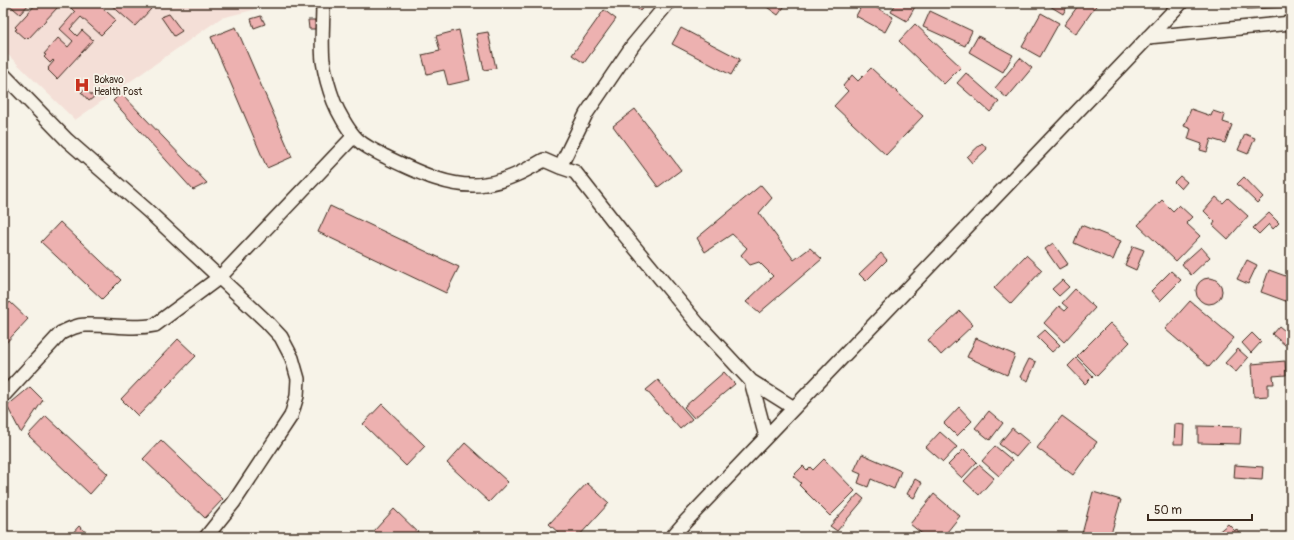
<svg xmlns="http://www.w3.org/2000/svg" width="1294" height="540" viewBox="0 0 1294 540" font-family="Pangolin,sans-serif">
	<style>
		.built { fill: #f4dfd7 }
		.building { fill: #edb1b0; stroke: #3b2a1e }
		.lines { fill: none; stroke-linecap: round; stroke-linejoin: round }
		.minor-casing { stroke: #3b2a1e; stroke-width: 16 }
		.minor { stroke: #f7f3e8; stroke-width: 13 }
		.labels { text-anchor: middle; stroke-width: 3.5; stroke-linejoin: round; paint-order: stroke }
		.poi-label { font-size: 10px; fill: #3b2a1e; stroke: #f7f3e8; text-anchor: start }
	</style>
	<rect width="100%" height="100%" fill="#f7f3e8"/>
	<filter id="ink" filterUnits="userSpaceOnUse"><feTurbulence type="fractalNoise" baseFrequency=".025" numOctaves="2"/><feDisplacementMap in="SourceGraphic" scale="8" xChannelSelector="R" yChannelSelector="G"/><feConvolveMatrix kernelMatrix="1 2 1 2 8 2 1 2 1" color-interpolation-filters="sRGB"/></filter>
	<g filter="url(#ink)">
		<path class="built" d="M 11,3 L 258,3 L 253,10 L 221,18 L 75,120 L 3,50 L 3,11 Z"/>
		<path class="building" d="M 7,3 L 30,3 L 20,14 Z
			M 37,3 L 54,3 L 58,7 L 28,39 L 26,37 L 25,39 L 15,30 L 17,29 L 15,27 Z
			M 66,3 L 97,3 L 116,20 L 101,35 L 81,17 L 70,29 L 77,36 L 82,30 L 93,40 L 57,79 L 48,70 L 49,69 L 48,68 L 54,61 L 53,60 L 50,63 L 44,57 L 46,55 L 44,54 L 58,38 L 68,47 L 73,41 L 60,29 L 75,12 Z
			M 109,3 L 144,3 L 151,9 L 135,26 Z
			M 631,3 L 647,3 L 640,11 Z
			M 765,3 L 787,3 L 778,15 L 764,5 Z
			M 863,3 L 868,3 L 893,17 L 885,32 L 856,16 Z
			M 896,3 L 917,3 L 907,21 L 891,12 Z
			M 1045,3 L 1069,3 L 1063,14 Z
			M 1080,3 L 1098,3 L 1076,34 L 1064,25 Z
			M 1247,3 L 1290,3 L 1290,7 L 1247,9 Z
			M 604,10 L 616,19 L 584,63 L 572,55 Z
			M 930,11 L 972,31 L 965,46 L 923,27 Z
			M 1041,13 L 1059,23 L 1040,57 L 1022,47 Z
			M 169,14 L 182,31 L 174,36 L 161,17 Z
			M 261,16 L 265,24 L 254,28 L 251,19 Z
			M 308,20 L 315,20 L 316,29 L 309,29 Z
			M 915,24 L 961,67 L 944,84 L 899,41 Z
			M 236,27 L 292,157 L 267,168 L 211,37 Z
			M 681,28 L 740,59 L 731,75 L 672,44 Z
			M 459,30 L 470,80 L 448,85 L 444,70 L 427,74 L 422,55 L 440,51 L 436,36 Z
			M 488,32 L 496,68 L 484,70 L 476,34 Z
			M 978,36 L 1013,55 L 1003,72 L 969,52 Z
			M 1020,58 L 1032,68 L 1007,98 L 995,88 Z
			M 871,68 L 923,116 L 886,155 L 834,106 L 848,91 L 843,86 L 852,75 L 858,81 Z
			M 966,73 L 999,102 L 990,112 L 957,83 Z
			M 86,90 L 94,97 L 89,101 L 81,92 Z
			M 121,93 L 207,183 L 193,190 L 113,101 Z
			M 635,109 L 681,170 L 658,187 L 613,126 Z
			M 1191,109 L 1211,116 L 1213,111 L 1225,115 L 1223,122 L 1232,125 L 1225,143 L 1211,139 L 1207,152 L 1200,150 L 1202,144 L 1188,139 L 1191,129 L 1184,126 Z
			M 1245,134 L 1255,138 L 1248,154 L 1238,150 Z
			M 982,143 L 987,149 L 972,163 L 967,157 Z
			M 1180,176 L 1187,182 L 1181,189 L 1174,182 Z
			M 1244,177 L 1263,197 L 1257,203 L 1237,184 Z
			M 761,185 L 772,198 L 759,213 L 794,260 L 810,248 L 822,259 L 759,313 L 746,302 L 773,276 L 759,262 L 750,265 L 741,255 L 747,248 L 732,234 L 705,252 L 697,238 Z
			M 1216,197 L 1223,203 L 1228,198 L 1248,216 L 1228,239 L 1213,225 L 1215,222 L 1204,211 Z
			M 1162,200 L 1173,211 L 1179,205 L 1192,217 L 1186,223 L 1200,236 L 1176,261 L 1138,225 Z
			M 330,206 L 459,267 L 446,293 L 318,232 Z
			M 1288,207 L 1291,207 L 1291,230 Z
			M 1269,213 L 1279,223 L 1273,229 L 1269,224 L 1259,234 L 1253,228 Z
			M 60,222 L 121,280 L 102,299 L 41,242 Z
			M 1081,225 L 1121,241 L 1113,260 L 1074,243 Z
			M 1053,243 L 1068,264 L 1059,269 L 1045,249 Z
			M 1133,246 L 1144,250 L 1136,270 L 1125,265 Z
			M 1201,247 L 1210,257 L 1191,275 L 1182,264 Z
			M 881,253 L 887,260 L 866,281 L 859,274 Z
			M 1026,255 L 1042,270 L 1011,304 L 994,288 Z
			M 1247,260 L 1257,265 L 1248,284 L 1237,279 Z
			M 1269,270 L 1291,278 L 1291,303 L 1261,292 Z
			M 1171,271 L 1181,280 L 1160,301 L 1151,291 Z
			M1196 291a13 13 0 1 1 26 0a13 13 0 1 1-26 0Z
			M 1062,280 L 1069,287 L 1059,296 L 1052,289 Z
			M 1075,289 L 1095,308 L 1064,342 L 1044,323 L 1059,306 L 1065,311 L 1068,308 L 1062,303 Z
			M 1190,301 L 1234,338 L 1209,367 L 1165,329 Z
			M 10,302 L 28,319 L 3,346 L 3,310 Z
			M 960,311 L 973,325 L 941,355 L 928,340 Z
			M 1110,323 L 1130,342 L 1097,376 L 1077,356 Z
			M 1279,326 L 1291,336 L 1291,350 L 1272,334 Z
			M 1045,330 L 1060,345 L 1052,352 L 1037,337 Z
			M 1252,333 L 1261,342 L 1251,353 L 1242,343 Z
			M 976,338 L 1015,355 L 1007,375 L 967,357 Z
			M 178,339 L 196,356 L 138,416 L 121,399 Z
			M 1238,349 L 1248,358 L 1236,372 L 1225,363 Z
			M 1076,358 L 1093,376 L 1085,384 L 1068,366 Z
			M 1029,359 L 1036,362 L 1028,381 L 1020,377 Z
			M 1285,361 L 1286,375 L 1273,376 L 1274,384 L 1268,384 L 1268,396 L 1254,397 L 1252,364 Z
			M 724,372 L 735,384 L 694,418 L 684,407 Z
			M 658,380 L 692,419 L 680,429 L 646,390 Z
			M 30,387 L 43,400 L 21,433 L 7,406 Z
			M 382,404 L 425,446 L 406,466 L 363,424 Z
			M 959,407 L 972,421 L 957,436 L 944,423 Z
			M 989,411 L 1003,423 L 990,440 L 975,428 Z
			M 46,416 L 108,474 L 90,494 L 28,435 Z
			M 1062,416 L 1097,442 L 1073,475 L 1037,448 Z
			M 1175,424 L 1184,425 L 1183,444 L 1174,444 Z
			M 1198,426 L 1241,427 L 1240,444 L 1198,443 Z
			M 1012,428 L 1029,442 L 1016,457 L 999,444 Z
			M 940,432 L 957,447 L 943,462 L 926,447 Z
			M 161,440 L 223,499 L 205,518 L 143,459 Z
			M 465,443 L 508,482 L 489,502 L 447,463 Z
			M 995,446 L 1012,460 L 999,476 L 982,461 Z
			M 964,449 L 977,462 L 962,478 L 948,465 Z
			M 862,454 L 901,471 L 894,489 L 871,479 L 868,487 L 858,483 L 861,474 L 854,471 Z
			M 824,459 L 855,491 L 830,516 L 799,485 L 801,483 L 793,476 L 803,466 L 807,470 L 810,467 L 813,470 Z
			M 979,465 L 994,478 L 979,495 L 964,481 Z
			M 1235,465 L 1263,467 L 1262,480 L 1234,478 Z
			M 915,479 L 922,483 L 914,498 L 907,494 Z
			M 587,483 L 609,503 L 578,537 L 563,537 L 549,524 Z
			M 1093,492 L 1121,500 L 1110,537 L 1094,537 L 1082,534 Z
			M 858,494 L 864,499 L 837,531 L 830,526 Z
			M 934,494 L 960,516 L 943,537 L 926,537 L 910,524 Z
			M 394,509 L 423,537 L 381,537 L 374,531 Z
			M 1228,524 L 1235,531 L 1236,529 L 1243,537 L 1218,537 L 1216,534 Z
			M 79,526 L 91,537 L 69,537 Z"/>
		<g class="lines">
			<g class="minor-casing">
				<path id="minor" d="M 323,3 C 323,21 321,44 323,61 C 325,75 329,89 334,102 C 338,112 347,128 354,136 C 362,146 374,150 384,156 C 413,170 452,190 485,184 C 507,181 525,171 544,160 L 560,167 L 586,114 L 633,45 L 668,3
					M 1148,37 L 1291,23
					M 3,74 L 67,140 L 147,210 L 267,322 L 281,337 L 292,358 L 298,379 L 297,396 L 291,416 L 234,502 L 206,537
					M 560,167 L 575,172 L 622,232 L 698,324 L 751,381 L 794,408
					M 751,381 L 766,437
					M 3,396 L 61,333 C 69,329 77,325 85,325 C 109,324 132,330 155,325 L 220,277 L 354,136
					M 672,537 L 686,521 L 1181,3"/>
			</g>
			<use href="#minor" class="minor"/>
		</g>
	</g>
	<defs>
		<g id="hospital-bare" transform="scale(1.2)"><path d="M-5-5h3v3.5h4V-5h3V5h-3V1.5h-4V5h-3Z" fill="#c8321e" stroke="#f7f3e8" stroke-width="2.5" paint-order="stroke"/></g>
	</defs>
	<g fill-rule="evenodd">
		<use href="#hospital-bare" x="82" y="85"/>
	</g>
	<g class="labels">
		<g class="poi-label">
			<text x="94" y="83">Bokavo<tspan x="94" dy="12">Health Post</tspan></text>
		</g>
	</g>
	<rect width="1294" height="540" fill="none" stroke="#f7f3e8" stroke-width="16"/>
	<rect x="8" y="8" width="1278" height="524" fill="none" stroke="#3b2a1e" stroke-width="1.5" filter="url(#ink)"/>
	<path d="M1148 514v6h104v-6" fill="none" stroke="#3b2a1e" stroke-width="2"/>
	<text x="1154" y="514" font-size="12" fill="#3b2a1e" stroke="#f7f3e8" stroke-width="3" paint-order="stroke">50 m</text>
</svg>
